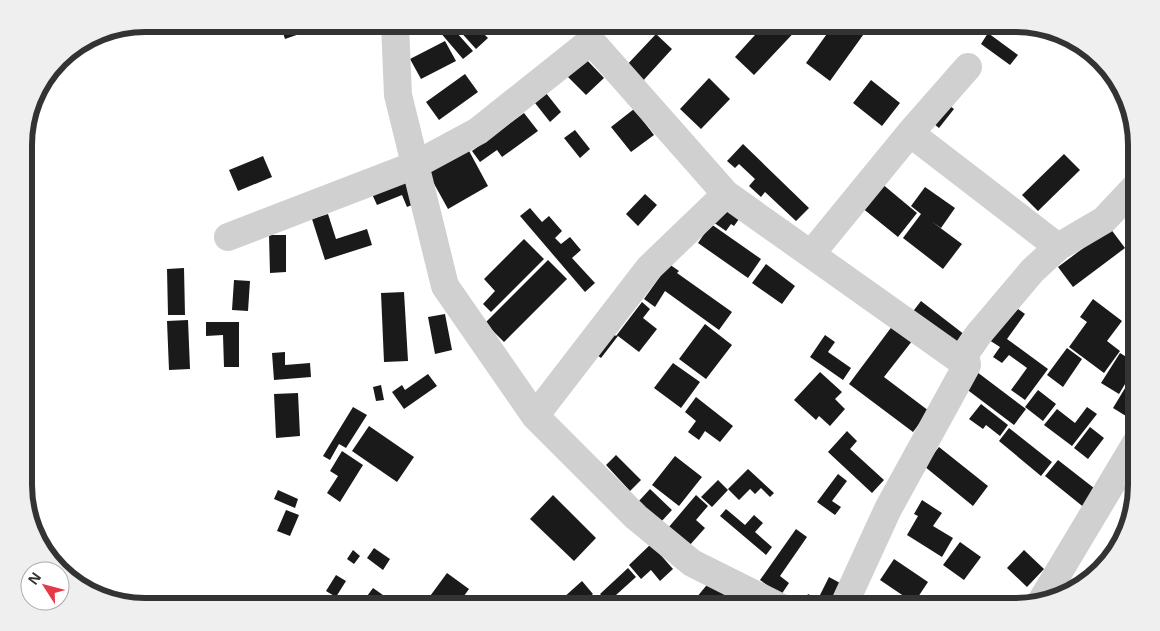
<svg xmlns="http://www.w3.org/2000/svg" width="1160" height="631" viewBox="0 0 1160 631" font-family="'Noto Sans',sans-serif">
	<style>
		.building { fill: #1a1a1a }
		.lines { fill: none; stroke-linecap: round; stroke-linejoin: round }
		.minor { stroke: #d0d0d0; stroke-width: 28 }
		.rim { fill: none; stroke: #333; stroke-width: 6 }
	</style>
	<rect width="100%" height="100%" fill="#fff"/>
	<path class="building" d="M 280,24 L 328,24 L 285,39 Z
		M 433,24 L 449,24 L 473,51 L 463,59 Z
		M 464,24 L 474,24 L 488,38 L 476,49 L 458,29 Z
		M 765,24 L 802,24 L 754,75 L 735,57 Z
		M 834,24 L 871,24 L 830,81 L 806,63 Z
		M 988,33 L 1018,55 L 1010,65 L 981,44 Z
		M 656,34 L 672,49 L 640,84 L 624,68 Z
		M 445,41 L 456,61 L 421,79 L 410,59 Z
		M 584,57 L 604,78 L 586,95 L 566,75 Z
		M 465,74 L 478,92 L 439,120 L 426,102 Z
		M 709,78 L 730,99 L 701,129 L 680,109 Z
		M 871,80 L 900,103 L 882,126 L 853,103 Z
		M 546,93 L 561,112 L 550,122 L 535,103 Z
		M 943,101 L 954,109 L 939,128 L 929,120 Z
		M 634,109 L 654,135 L 631,152 L 611,127 Z
		M 524,113 L 538,131 L 502,157 L 497,150 L 480,162 L 472,151 Z
		M 575,130 L 590,149 L 580,158 L 564,138 Z
		M 743,144 L 809,208 L 796,221 L 765,192 L 761,197 L 749,186 L 755,179 L 739,164 L 735,168 L 727,161 Z
		M 468,149 L 488,186 L 448,209 L 427,171 Z
		M 1064,154 L 1080,170 L 1038,211 L 1022,195 Z
		M 263,156 L 272,177 L 238,191 L 229,170 Z
		M 410,179 L 419,202 L 407,207 L 402,195 L 377,205 L 372,194 Z
		M 881,183 L 917,213 L 898,237 L 861,207 Z
		M 925,187 L 955,208 L 941,228 L 931,221 L 962,244 L 943,269 L 903,238 L 921,214 L 911,206 Z
		M 645,194 L 657,205 L 638,226 L 626,214 Z
		M 728,201 L 744,212 L 734,226 L 731,224 L 726,231 L 713,222 Z
		M 530,208 L 542,222 L 549,216 L 562,231 L 555,238 L 561,244 L 570,237 L 581,250 L 572,258 L 595,283 L 585,292 L 520,216 Z
		M 328,214 L 336,239 L 367,229 L 372,245 L 325,260 L 312,219 Z
		M 711,224 L 761,259 L 748,278 L 698,243 Z
		M 1110,228 L 1125,248 L 1073,287 L 1058,267 Z
		M 269,235 L 286,235 L 286,272 L 270,273 Z
		M 524,239 L 544,259 L 491,312 L 483,304 L 495,291 L 484,279 Z
		M 548,260 L 567,279 L 504,342 L 485,323 Z
		M 669,264 L 679,271 L 677,273 L 732,312 L 719,330 L 665,291 L 655,307 L 644,299 Z
		M 766,264 L 795,286 L 782,304 L 752,283 Z
		M 184,268 L 185,315 L 168,315 L 167,269 Z
		M 234,280 L 250,281 L 248,311 L 232,310 Z
		M 404,292 L 408,361 L 384,362 L 381,293 Z
		M 1093,299 L 1122,321 L 1107,341 L 1120,351 L 1104,373 L 1069,347 L 1087,322 L 1080,317 Z
		M 921,301 L 965,335 L 956,348 L 911,314 Z
		M 642,302 L 650,309 L 643,318 L 657,329 L 639,352 L 618,336 L 601,358 L 590,350 L 606,328 L 616,336 Z
		M 1014,306 L 1025,314 L 1007,339 L 1048,369 L 1025,400 L 1011,390 L 1027,368 L 1009,355 L 1002,363 L 993,357 L 1000,347 L 989,340 Z
		M 445,314 L 452,350 L 435,354 L 428,317 Z
		M 188,320 L 190,369 L 169,370 L 167,321 Z
		M 896,321 L 916,336 L 884,377 L 929,411 L 913,432 L 849,384 Z
		M 206,322 L 239,322 L 239,367 L 224,367 L 223,335 L 206,336 Z
		M 705,324 L 732,345 L 706,379 L 679,359 Z
		M 825,335 L 835,342 L 828,352 L 851,368 L 843,380 L 810,357 Z
		M 1067,348 L 1082,359 L 1063,387 L 1047,375 Z
		M 285,352 L 285,365 L 310,363 L 311,377 L 274,380 L 272,353 Z
		M 1120,353 L 1136,363 L 1136,366 L 1119,394 L 1101,383 Z
		M 673,363 L 700,382 L 681,408 L 654,388 Z
		M 1136,370 L 1136,419 L 1134,421 L 1113,408 Z
		M 820,372 L 842,392 L 835,399 L 845,409 L 830,426 L 819,416 L 816,420 L 794,400 Z
		M 977,372 L 1026,409 L 1014,425 L 965,388 Z
		M 428,374 L 437,386 L 404,409 L 392,392 L 402,385 L 405,390 Z
		M 381,385 L 384,400 L 376,401 L 373,387 Z
		M 1038,390 L 1056,404 L 1043,421 L 1025,407 Z
		M 298,393 L 300,436 L 276,438 L 274,394 Z
		M 696,397 L 733,426 L 720,442 L 705,431 L 699,440 L 688,432 L 696,421 L 685,412 Z
		M 981,404 L 1008,425 L 1000,436 L 986,425 L 983,429 L 969,419 Z
		M 353,407 L 367,415 L 346,448 L 339,444 L 330,460 L 323,456 Z
		M 1087,407 L 1097,414 L 1072,446 L 1044,425 L 1057,409 L 1075,423 Z
		M 369,426 L 414,457 L 397,482 L 352,451 Z
		M 1090,427 L 1104,438 L 1088,459 L 1074,448 Z
		M 1009,428 L 1052,462 L 1041,476 L 999,441 Z
		M 847,431 L 857,441 L 850,449 L 884,480 L 872,493 L 828,452 Z
		M 939,447 L 988,486 L 973,506 L 924,466 Z
		M 342,451 L 363,465 L 340,502 L 327,493 L 338,476 L 330,471 Z
		M 616,455 L 641,480 L 630,491 L 606,465 Z
		M 675,456 L 702,477 L 679,506 L 652,485 Z
		M 1058,460 L 1099,492 L 1086,509 L 1045,476 Z
		M 748,469 L 774,493 L 770,497 L 761,488 L 755,494 L 750,489 L 739,500 L 728,489 Z
		M 838,474 L 847,481 L 832,501 L 841,507 L 835,515 L 817,502 Z
		M 718,480 L 728,490 L 712,507 L 701,497 Z
		M 650,489 L 672,510 L 660,523 L 638,502 Z
		M 278,490 L 298,499 L 295,508 L 274,499 Z
		M 553,495 L 596,538 L 574,561 L 530,519 Z
		M 696,495 L 708,506 L 696,520 L 705,528 L 689,546 L 668,528 Z
		M 922,500 L 942,513 L 933,526 L 953,538 L 942,557 L 907,535 L 918,516 L 914,514 Z
		M 726,509 L 745,525 L 754,515 L 763,523 L 755,532 L 772,547 L 766,555 L 720,516 Z
		M 286,510 L 299,515 L 290,536 L 277,531 Z
		M 796,529 L 807,537 L 780,576 L 789,583 L 781,595 L 760,580 Z
		M 960,542 L 981,557 L 964,580 L 943,565 Z
		M 651,544 L 673,569 L 660,581 L 651,570 L 641,579 L 629,565 Z
		M 374,548 L 390,559 L 383,570 L 367,558 Z
		M 353,550 L 360,556 L 354,564 L 347,559 Z
		M 1024,550 L 1044,569 L 1027,587 L 1007,568 Z
		M 894,559 L 928,582 L 914,603 L 880,580 Z
		M 628,568 L 636,577 L 616,595 L 628,607 L 613,607 L 600,594 Z
		M 447,573 L 469,589 L 456,607 L 422,607 Z
		M 336,575 L 346,581 L 336,597 L 326,591 Z
		M 829,577 L 840,583 L 828,607 L 813,607 L 804,602 L 808,594 L 818,599 Z
		M 711,580 L 739,602 L 735,607 L 707,607 L 696,598 Z
		M 582,581 L 593,594 L 577,607 L 553,607 Z
		M 373,588 L 400,607 L 359,607 Z
		M 860,596 L 870,603 L 867,607 L 852,607 Z"/>
	<g class="lines">
		<path class="minor" d="M 395,24 L 398,95 L 445,286 L 535,416 L 636,517 L 692,563 L 780,607
			M 910,133 L 1058,247
			M 228,237 L 415,165 L 478,131 L 591,41 L 726,194 L 967,365
			M 811,254 L 910,133 L 968,67
			M 535,416 L 649,268 L 726,194
			M 1042,600 L 1136,443
			M 843,607 L 888,509 L 967,365 L 965,354 L 978,335 L 1032,271 L 1058,247 L 1104,220 L 1135,187"/>
	</g>
	<path d="M0 0H1160V631H0ZM145 32H1015A113 113 0 0 1 1128 145V485A113 113 0 0 1 1015 598H145A113 113 0 0 1 32 485V145A113 113 0 0 1 145 32Z" fill="#efefef" fill-rule="evenodd"/>
	<path class="rim" d="M145 32H1015A113 113 0 0 1 1128 145V485A113 113 0 0 1 1015 598H145A113 113 0 0 1 32 485V145A113 113 0 0 1 145 32Z"/>
	<g transform="translate(45 586) rotate(306)"><circle r="24" fill="#ffffff" stroke="#adadad"/>
	<path d="M0-4L9 19L0 12L-9 19Z" fill="#e63946"/>
	<text y="-8" font-size="14" font-weight="bold" text-anchor="middle" fill="#333333">N</text>
	</g>
</svg>
